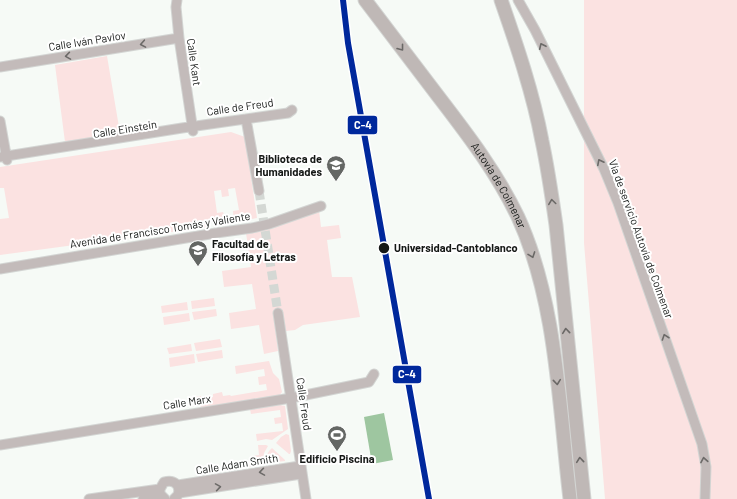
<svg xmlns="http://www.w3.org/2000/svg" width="737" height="499" viewBox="0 0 737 499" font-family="Barlow,sans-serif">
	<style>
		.green { fill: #fbe2e1 }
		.water { fill: #9ec6a0 }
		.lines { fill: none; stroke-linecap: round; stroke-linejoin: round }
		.minor-tunnel { stroke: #d4d8d4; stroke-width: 9; stroke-dasharray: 9 4.5; stroke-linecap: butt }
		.minor-casing { stroke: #d3d5d3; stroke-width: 11 }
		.highway-casing { stroke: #d3d5d3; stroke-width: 15 }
		.minor { stroke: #c3bbba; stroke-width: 9 }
		.highway { stroke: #bfb8b6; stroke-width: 13 }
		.rail-1-casing { stroke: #fff; stroke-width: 9 }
		.rail-1 { stroke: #00289c; stroke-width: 6 }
		.oneway { stroke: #6c6a68 }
		.oneway2 { stroke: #6a6866 }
		.stop-dot { fill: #151816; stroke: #fff; stroke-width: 1.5 }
		.labels { text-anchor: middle; stroke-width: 4; stroke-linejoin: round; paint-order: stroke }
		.street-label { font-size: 11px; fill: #151816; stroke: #fff }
		.poi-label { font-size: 11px; font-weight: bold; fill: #151816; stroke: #fff; text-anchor: end }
		.stop-label { font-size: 11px; font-weight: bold; fill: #151816; stroke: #fff; text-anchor: start }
		.line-badge { stroke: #fff; stroke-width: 1.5 }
		.badge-label { font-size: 11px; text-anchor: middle; font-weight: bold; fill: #fff }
	</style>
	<rect width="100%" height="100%" fill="#f6faf6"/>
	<path class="green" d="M 584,0 L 737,0 L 737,499 L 605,499 L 584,243 Z
		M 107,56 L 120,133 L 65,142 L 55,65 Z
		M 231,132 L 245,137 L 257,218 L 234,222 L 233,211 L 239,210 L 235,188 L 228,189 L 229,196 L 222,197 L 221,190 L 214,191 L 217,213 L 223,212 L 225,218 L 208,221 L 209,227 L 0,255 L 0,219 L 9,218 L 4,188 L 0,188 L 0,167 Z
		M 319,210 L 321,227 L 339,225 L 341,238 L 327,240 L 332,277 L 352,277 L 360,317 L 303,325 L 295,330 L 286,331 L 282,311 L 273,311 L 278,351 L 264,354 L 259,325 L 231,329 L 229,313 L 256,309 L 252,284 L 224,287 L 222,271 L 251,267 L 246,233 L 275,228 L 273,217 Z
		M 214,298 L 215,306 L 192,309 L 191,301 Z
		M 187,302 L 188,310 L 162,313 L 161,306 Z
		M 216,309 L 217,316 L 194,320 L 192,312 Z
		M 189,313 L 190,321 L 164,325 L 163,317 Z
		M 220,339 L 222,347 L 196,351 L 194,343 Z
		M 191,344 L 192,351 L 169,354 L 167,348 Z
		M 222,350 L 223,358 L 198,362 L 196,354 Z
		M 194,354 L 195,363 L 170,367 L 169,358 Z
		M 269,361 L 273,373 L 279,379 L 282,392 L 279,396 L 201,408 L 200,404 L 195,405 L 194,397 L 201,396 L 202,399 L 213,397 L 213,394 L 222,392 L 223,396 L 230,395 L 231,396 L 267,390 L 266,384 L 259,385 L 258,377 L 265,376 L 264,369 L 236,374 L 235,366 Z
		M 280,405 L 285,406 L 288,429 L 272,440 L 266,439 L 257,441 L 256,434 L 283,431 L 282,423 L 275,424 L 274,418 L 281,417 L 280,410 L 251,414 L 250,409 Z
		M 286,434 L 289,435 L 291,451 L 290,454 L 289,454 L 276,443 L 281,437 Z
		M 258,445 L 266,445 L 268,446 L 264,453 L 262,465 L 228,470 L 227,465 L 252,461 L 252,456 L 259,455 Z
		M 272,448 L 285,460 L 285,461 L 268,463 C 265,458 267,452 272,448 Z"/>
	<path class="water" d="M 384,413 L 393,460 L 372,464 L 364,417 Z"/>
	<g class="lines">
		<path class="minor-tunnel" d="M 259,191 L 278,313"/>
		<g class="minor-casing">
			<path id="minor" d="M 177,0 L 176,7 L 179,38 L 193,131
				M 518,0 L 535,30 L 604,169 L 618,203 L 702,444 L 706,467 L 705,499
				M 0,67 L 179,38
				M 246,119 L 259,191
				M 0,121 L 7,160
				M 0,157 L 182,128 L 288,113 L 292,110
				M 0,269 L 216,233 L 252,228 L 269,224 L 321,206
				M 278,313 L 306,499
				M 0,445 L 291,398 L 369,382 L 374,374
				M 178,485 L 300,466
				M 179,493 L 301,474
				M 89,499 L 160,489
				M 143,499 L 161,496
				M 165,499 L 160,494 L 160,489 L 164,482 C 174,479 181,485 178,495 L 174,499"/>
		</g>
		<g class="highway-casing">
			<g id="highway">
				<path id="s1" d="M 365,0 C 389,32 414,64 438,96 C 468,135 497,173 518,217 C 557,302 559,408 570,499"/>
				<path d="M 501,0 C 517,46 533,93 542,141 C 548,169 552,197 556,225 L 584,499"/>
			</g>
		</g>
		<use href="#minor" class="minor"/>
		<use href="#highway" class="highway"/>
		<g class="rail-1-casing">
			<path id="rail-1" d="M 343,0 L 348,43 L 429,499"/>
		</g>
		<use href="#rail-1" class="rail-1"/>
	</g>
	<defs><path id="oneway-chevron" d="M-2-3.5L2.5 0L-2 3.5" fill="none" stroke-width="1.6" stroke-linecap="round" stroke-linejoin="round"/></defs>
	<g class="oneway">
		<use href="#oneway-chevron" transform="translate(143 44) rotate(170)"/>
		<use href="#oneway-chevron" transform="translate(542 46) rotate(-115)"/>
		<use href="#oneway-chevron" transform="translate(68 56) rotate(171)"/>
		<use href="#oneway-chevron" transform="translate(600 162) rotate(-117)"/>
		<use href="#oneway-chevron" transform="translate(665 337) rotate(-109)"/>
		<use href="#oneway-chevron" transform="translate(704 460) rotate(-100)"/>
		<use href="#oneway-chevron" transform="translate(262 472) rotate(171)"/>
		<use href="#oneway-chevron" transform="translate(218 487) rotate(-9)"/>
	</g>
	<g class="oneway2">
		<use href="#oneway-chevron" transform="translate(401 48) rotate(52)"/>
		<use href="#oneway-chevron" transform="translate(552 202) rotate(-98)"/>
		<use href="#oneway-chevron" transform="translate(532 255) rotate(70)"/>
		<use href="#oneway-chevron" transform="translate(566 331) rotate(-96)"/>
		<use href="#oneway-chevron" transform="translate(557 382) rotate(84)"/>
		<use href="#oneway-chevron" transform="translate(580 460) rotate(-96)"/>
	</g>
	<defs>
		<g id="university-pin" transform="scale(1)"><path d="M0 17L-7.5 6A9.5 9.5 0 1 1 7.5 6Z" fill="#646764" stroke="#fff"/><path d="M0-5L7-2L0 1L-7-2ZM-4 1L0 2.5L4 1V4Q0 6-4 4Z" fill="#fff"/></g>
		<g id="stadium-pin" transform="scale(1)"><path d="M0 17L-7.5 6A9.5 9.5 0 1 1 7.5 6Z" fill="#646764" stroke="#fff"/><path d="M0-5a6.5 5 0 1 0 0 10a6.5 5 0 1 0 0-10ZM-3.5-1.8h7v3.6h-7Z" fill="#fff"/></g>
	</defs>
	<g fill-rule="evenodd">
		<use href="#university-pin" x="336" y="165"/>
		<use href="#university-pin" x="198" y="250"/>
		<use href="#stadium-pin" x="337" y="435"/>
	</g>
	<circle class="stop-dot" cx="384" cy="248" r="6"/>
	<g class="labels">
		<g class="street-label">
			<text transform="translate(87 41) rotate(-9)" y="4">Calle Iván Pavlov</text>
			<text transform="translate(194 62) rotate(82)" y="4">Calle Kant</text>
			<text transform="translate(240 107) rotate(-8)" y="4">Calle de Freud</text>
			<text transform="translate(125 129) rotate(-9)" y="4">Calle Einstein</text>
			<text dy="4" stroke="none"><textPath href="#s1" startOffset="229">Autovía de Colmenar</textPath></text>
			<text transform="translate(160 230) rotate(-9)" y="4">Avenida de Francisco Tomás y Valiente</text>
			<text transform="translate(641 239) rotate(70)" y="4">Vía de servicio Autovía de Colmenar</text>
			<text transform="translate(187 402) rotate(-9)" y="4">Calle Marx</text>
			<text transform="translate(304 404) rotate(82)" y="4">Calle Freud</text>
			<text transform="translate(237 464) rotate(-9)" y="4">Calle Adam Smith</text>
		</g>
		<g class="poi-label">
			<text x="322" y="163">Biblioteca de<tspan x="322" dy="13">Humanidades</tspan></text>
			<text x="212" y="248" text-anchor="start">Facultad de<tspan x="212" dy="13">Filosofía y Letras</tspan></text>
			<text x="337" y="463" text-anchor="middle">Edificio Piscina</text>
		</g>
		<g class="stop-label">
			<text x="394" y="252">Universidad-Cantoblanco</text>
		</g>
	</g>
	<g class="line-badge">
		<rect x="347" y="115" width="31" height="20" rx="4" fill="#00289c"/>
		<rect x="392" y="365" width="30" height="19" rx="4" fill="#00289c"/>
	</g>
	<g class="badge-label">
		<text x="363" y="129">C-4</text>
		<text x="407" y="378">C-4</text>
	</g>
</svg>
